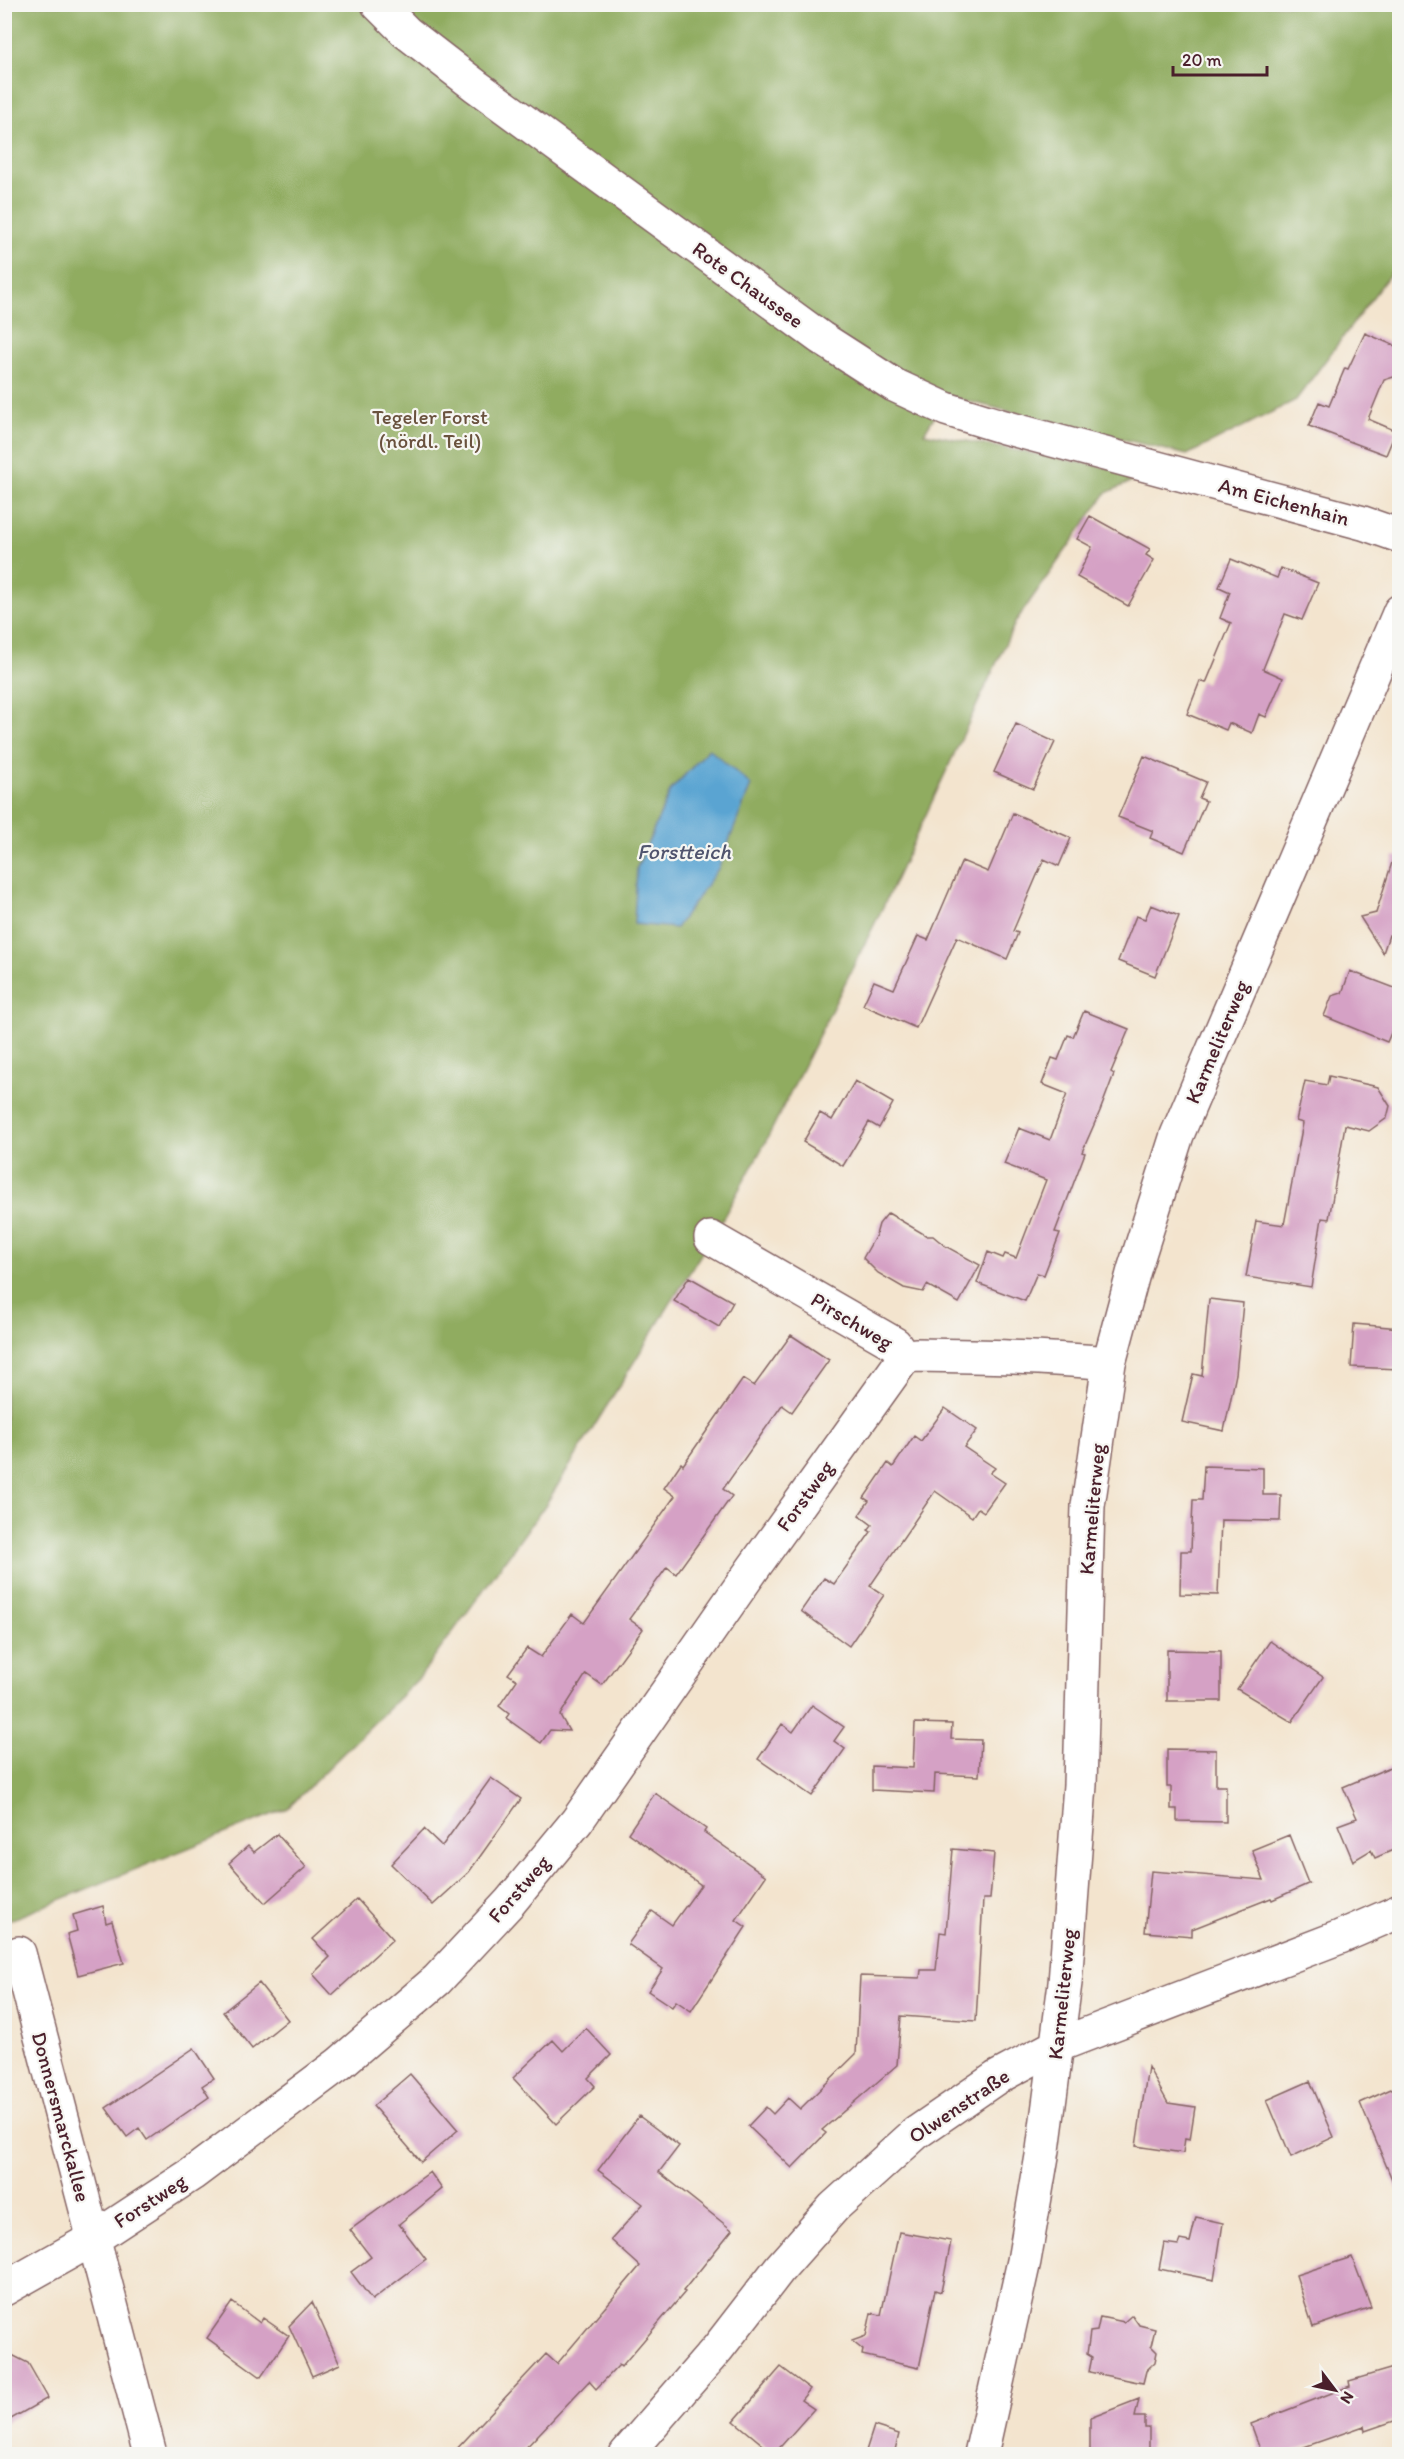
<svg xmlns="http://www.w3.org/2000/svg" width="1404" height="2459" viewBox="0 0 1404 2459" font-family="Itim,sans-serif">
	<style>
		.forest { fill: #90ac60; stroke: #6d6646; stroke-width: 1.5; fill-rule: evenodd }
		.water { fill: #5aa4d2; stroke: #52627e; stroke-width: 1.5 }
		.building { fill: #d5a1c5 }
		.lines { fill: none; stroke-linecap: round; stroke-linejoin: round }
		.minor-casing { stroke: #856464; stroke-width: 36 }
		.tertiary-casing { stroke: #856464; stroke-width: 36 }
		.minor { stroke: #fff; stroke-width: 33 }
		.tertiary { stroke: #fff; stroke-width: 33 }
		.labels { text-anchor: middle; stroke-width: 4.5; stroke-linejoin: round; paint-order: stroke }
		.street-label { font-size: 21px; fill: #4a1f2b; stroke: #f6f6f2 }
		.park-label { font-size: 21px; fill: #6a523e; stroke: #f6f6f2 }
		.water-label { font-size: 22px; font-style: italic; fill: #50546e; stroke: #f6f6f2 }
	</style>
	<rect width="100%" height="100%" fill="#f6f6f2"/>
	<filter id="ink" filterUnits="userSpaceOnUse"><feTurbulence type="fractalNoise" baseFrequency=".0167" numOctaves="2"/><feDisplacementMap in="SourceGraphic" scale="12" xChannelSelector="R" yChannelSelector="G"/><feConvolveMatrix kernelMatrix="1 2 1 2 8 2 1 2 1" color-interpolation-filters="sRGB"/></filter>
	<filter id="wash" filterUnits="userSpaceOnUse"><feTurbulence type="fractalNoise" baseFrequency=".008" numOctaves="4" result="noise"/><feDisplacementMap in="SourceGraphic" scale="24" xChannelSelector="R" yChannelSelector="G"/><feGaussianBlur stdDeviation="1.35" result="paint"/><feColorMatrix in="noise" values="0 0 0 0 0 0 0 0 0 0 0 0 0 0 0 0 0 1.4 0 .05"/><feComposite in="paint" operator="in"/></filter>
	<g filter="url(#wash)">
		<rect width="100%" height="100%" fill="#f3e4ce"/>
		<path class="forest" d="M 5,5 L 1399,5 L 1399,262 L 1296,400 L 1187,455 L 947,396 L 924,433 L 1147,475 L 1106,493 L 1016,621 L 883,907 L 764,1145 L 719,1225 L 546,1504 L 420,1677 L 288,1808 L 5,1922 ZM 709,749 L 637,868 L 671,790 Z"/>
		<path class="water" d="M 709,749 L 751,785 L 718,869 L 676,928 L 634,924 L 637,868 L 671,790 Z"/>
		<g id="blocks">
			<path class="building" d="M 1365,333 L 1400,348 L 1400,375 L 1384,380 L 1368,419 L 1396,431 L 1386,455 L 1309,426 L 1319,402 L 1329,406 L 1345,368 L 1348,369 Z
				M 1090,516 L 1150,549 L 1146,555 L 1154,560 L 1128,606 L 1077,577 L 1092,547 L 1077,539 Z
				M 1231,559 L 1277,578 L 1281,568 L 1318,583 L 1302,620 L 1285,614 L 1263,669 L 1283,678 L 1266,717 L 1259,714 L 1252,733 L 1229,723 L 1226,730 L 1187,714 L 1200,681 L 1206,683 L 1231,623 L 1220,618 L 1230,592 L 1219,587 Z
				M 1016,724 L 1055,742 L 1033,789 L 994,772 Z
				M 1144,756 L 1206,782 L 1199,798 L 1206,801 L 1184,852 L 1150,838 L 1153,831 L 1118,817 Z
				M 1013,813 L 1071,838 L 1059,866 L 1044,859 L 1013,931 L 1018,933 L 1007,959 L 957,937 L 916,1028 L 863,1005 L 874,981 L 894,989 L 918,936 L 928,940 L 962,861 L 988,872 Z
				M 1394,856 L 1400,857 L 1400,939 L 1389,935 L 1383,953 L 1360,917 L 1376,913 Z
				M 1151,905 L 1179,916 L 1155,976 L 1118,961 L 1136,916 L 1145,919 Z
				M 1350,971 L 1400,990 L 1400,1012 L 1387,1042 L 1324,1016 L 1332,996 L 1342,993 Z
				M 1084,1011 L 1129,1029 L 1111,1072 L 1114,1074 L 1100,1111 L 1082,1152 L 1085,1153 L 1055,1232 L 1060,1233 L 1044,1275 L 1037,1273 L 1025,1301 L 977,1283 L 988,1252 L 1003,1258 L 1005,1254 L 1016,1258 L 1046,1180 L 1004,1164 L 1019,1128 L 1050,1140 L 1067,1094 L 1042,1084 L 1052,1058 L 1058,1060 L 1068,1035 L 1073,1037 Z
				M 1329,1076 L 1378,1087 L 1390,1106 L 1387,1118 L 1369,1131 L 1345,1125 L 1329,1219 L 1322,1218 L 1311,1287 L 1246,1277 L 1256,1221 L 1284,1225 L 1303,1123 L 1296,1121 L 1305,1081 L 1327,1085 Z
				M 855,1081 L 893,1103 L 879,1128 L 869,1122 L 843,1166 L 803,1142 L 820,1113 L 832,1120 Z
				M 888,1213 L 927,1236 L 933,1236 L 945,1246 L 980,1265 L 959,1303 L 927,1285 L 923,1292 L 904,1288 L 878,1273 L 863,1258 L 876,1235 L 879,1224 Z
				M 689,1277 L 733,1302 L 719,1327 L 674,1301 Z
				M 1209,1299 L 1243,1303 L 1236,1374 L 1224,1431 L 1182,1422 L 1193,1374 L 1202,1376 Z
				M 1354,1324 L 1400,1328 L 1400,1369 L 1351,1367 Z
				M 791,1335 L 829,1360 L 792,1412 L 782,1405 L 723,1489 L 732,1496 L 694,1549 L 676,1574 L 667,1567 L 629,1619 L 643,1629 L 602,1685 L 586,1674 L 560,1715 L 569,1731 L 550,1730 L 541,1743 L 506,1718 L 509,1714 L 499,1706 L 517,1680 L 508,1674 L 527,1648 L 541,1657 L 572,1614 L 584,1623 L 675,1496 L 664,1488 L 681,1463 L 683,1465 L 743,1379 L 754,1386 Z
				M 945,1408 L 977,1430 L 964,1447 L 995,1468 L 990,1473 L 1005,1483 L 984,1512 L 978,1508 L 972,1517 L 935,1491 L 870,1586 L 884,1595 L 849,1646 L 801,1611 L 824,1578 L 834,1584 L 871,1532 L 868,1530 L 872,1525 L 859,1515 L 869,1501 L 864,1498 L 888,1463 L 893,1467 L 914,1436 L 921,1441 Z
				M 1204,1466 L 1263,1468 L 1263,1495 L 1281,1495 L 1280,1521 L 1221,1520 L 1218,1595 L 1180,1594 L 1181,1551 L 1191,1551 L 1193,1500 L 1202,1500 Z
				M 1270,1641 L 1323,1677 L 1292,1722 L 1237,1689 Z
				M 1167,1650 L 1221,1651 L 1221,1701 L 1167,1701 Z
				M 812,1705 L 844,1727 L 834,1741 L 845,1749 L 812,1796 L 758,1759 L 782,1724 L 793,1732 Z
				M 915,1723 L 952,1724 L 951,1739 L 981,1740 L 979,1776 L 935,1774 L 934,1793 L 872,1790 L 872,1766 L 913,1768 Z
				M 1167,1749 L 1216,1750 L 1216,1786 L 1226,1786 L 1226,1822 L 1177,1821 L 1177,1809 L 1171,1809 L 1171,1787 L 1167,1787 Z
				M 1400,1763 L 1400,1847 L 1375,1858 L 1371,1850 L 1353,1861 L 1338,1825 L 1357,1818 L 1343,1787 Z
				M 491,1778 L 521,1799 L 469,1872 L 433,1905 L 391,1864 L 424,1829 L 442,1846 Z
				M 655,1793 L 706,1829 L 704,1832 L 766,1876 L 736,1920 L 746,1927 L 691,2011 L 676,2001 L 672,2007 L 648,1991 L 663,1969 L 628,1944 L 652,1911 L 672,1925 L 701,1885 L 628,1833 Z
				M 277,1834 L 306,1867 L 265,1903 L 229,1863 L 248,1846 L 254,1852 Z
				M 1289,1835 L 1308,1883 L 1310,1883 L 1272,1900 L 1271,1898 L 1192,1929 L 1192,1936 L 1145,1932 L 1151,1871 L 1264,1880 L 1252,1850 Z
				M 953,1849 L 994,1853 L 990,1899 L 983,1899 L 976,2021 L 901,2016 L 897,2065 L 822,2130 L 826,2133 L 792,2168 L 748,2126 L 766,2107 L 773,2114 L 788,2098 L 800,2109 L 856,2054 L 860,1976 L 920,1978 L 921,1970 L 936,1970 L 940,1932 L 946,1933 Z
				M 357,1899 L 393,1939 L 332,1995 L 313,1974 L 330,1957 L 313,1939 Z
				M 103,1906 L 106,1923 L 112,1921 L 124,1963 L 78,1975 L 67,1934 L 77,1931 L 73,1915 Z
				M 259,1983 L 288,2020 L 252,2049 L 223,2012 Z
				M 586,2028 L 611,2055 L 588,2078 L 595,2086 L 556,2124 L 513,2078 L 553,2040 L 563,2051 Z
				M 194,2048 L 214,2078 L 202,2086 L 209,2097 L 147,2140 L 139,2128 L 127,2137 L 106,2108 Z
				M 1148,2067 L 1168,2103 L 1195,2107 L 1190,2139 L 1185,2138 L 1183,2153 L 1136,2146 Z
				M 410,2074 L 458,2130 L 421,2162 L 373,2106 Z
				M 1310,2081 L 1334,2137 L 1291,2157 L 1267,2100 Z
				M 1400,2085 L 1400,2196 L 1399,2196 L 1360,2103 Z
				M 639,2116 L 679,2146 L 659,2172 L 732,2230 L 683,2291 L 685,2292 L 621,2367 L 619,2365 L 596,2389 L 589,2381 L 520,2454 L 452,2454 L 546,2354 L 557,2364 L 640,2266 L 611,2240 L 643,2204 L 598,2170 Z
				M 430,2172 L 442,2189 L 399,2224 L 426,2259 L 372,2300 L 351,2272 L 371,2257 L 350,2230 Z
				M 1196,2217 L 1223,2223 L 1214,2280 L 1159,2269 L 1164,2243 L 1178,2245 L 1180,2240 L 1190,2242 Z
				M 899,2232 L 951,2241 L 941,2292 L 935,2290 L 919,2368 L 862,2355 L 863,2350 L 852,2341 L 866,2336 L 871,2313 L 881,2315 Z
				M 1352,2257 L 1371,2307 L 1313,2327 L 1296,2275 Z
				M 232,2302 L 260,2323 L 263,2318 L 289,2336 L 261,2377 L 207,2338 Z
				M 312,2302 L 340,2364 L 312,2376 L 289,2326 Z
				M 1132,2315 L 1139,2325 L 1155,2329 L 1151,2346 L 1157,2352 L 1155,2362 L 1146,2371 L 1143,2383 L 1089,2372 L 1092,2357 L 1087,2354 L 1090,2332 L 1097,2331 L 1100,2317 L 1124,2322 Z
				M 4,2351 L 28,2363 L 48,2398 L 4,2423 Z
				M 1400,2366 L 1400,2419 L 1365,2431 L 1364,2426 L 1284,2454 L 1262,2454 L 1251,2424 L 1350,2386 L 1349,2381 Z
				M 781,2367 L 810,2389 L 801,2400 L 814,2409 L 774,2454 L 734,2421 Z
				M 1139,2399 L 1135,2417 L 1145,2417 L 1145,2428 L 1149,2428 L 1149,2454 L 1090,2454 L 1090,2418 Z
				M 874,2426 L 899,2434 L 894,2454 L 865,2454 Z"/>
		</g>
	</g>
	<g filter="url(#ink)">
		<use href="#blocks" fill-opacity="0" stroke="#856464" stroke-width="1.5"/>
		<g class="lines">
			<g class="minor-casing">
				<path id="minor" d="M 711,1238 L 895,1344 L 904,1358
					M 904,1358 L 915,1355 C 980,1356 1045,1357 1109,1363
					M 19,1953 L 150,2454
					M 4,2289 L 93,2239 L 192,2174 L 339,2064 L 437,1980 L 510,1902 L 577,1821 L 752,1570 L 904,1358
					M 626,2454 L 718,2348 L 780,2268 L 834,2207 L 916,2133 L 996,2078 L 1056,2046 L 1340,1937 L 1400,1911
					M 981,2454 L 1024,2261 L 1043,2150 L 1065,1983 L 1080,1785 L 1088,1506 L 1109,1363 L 1134,1270 L 1177,1135 L 1400,611"/>
			</g>
			<g class="tertiary-casing">
				<path id="tertiary" d="M 378,4 L 406,32 L 476,86 L 821,338 L 894,385 L 946,409 L 1004,427 L 1363,523 L 1400,536"/>
			</g>
			<use href="#minor" class="minor"/>
			<use href="#tertiary" class="tertiary"/>
		</g>
	</g>
	<g class="labels">
		<g class="street-label">
			<text transform="translate(748 285) rotate(36)" y="7">Rote Chaussee</text>
			<text transform="translate(1284 502) rotate(15)" y="7">Am Eichenhain</text>
			<text transform="translate(1217 1042) rotate(-67)" y="7">Karmeliterweg</text>
			<text transform="translate(852 1321) rotate(31)" y="7">Pirschweg</text>
			<text transform="translate(805 1496) rotate(-54)" y="7">Forstweg</text>
			<text transform="translate(1092 1509) rotate(-85)" y="7">Karmeliterweg</text>
			<text transform="translate(519 1889) rotate(-49)" y="7">Forstweg</text>
			<text transform="translate(1062 1994) rotate(-84)" y="7">Karmeliterweg</text>
			<text transform="translate(959 2106) rotate(-34)" y="7">Olwenstraße</text>
			<text transform="translate(61 2117) rotate(75)" y="7">Donnersmarckallee</text>
			<text transform="translate(150 2201) rotate(-33)" y="7">Forstweg</text>
		</g>
		<g class="park-label">
			<text x="430" y="424">Tegeler Forst<tspan x="430" dy="24">(nördl. Teil)</tspan></text>
		</g>
		<g class="water-label">
			<text x="684" y="859">Forstteich</text>
		</g>
	</g>
	<rect width="1404" height="2459" fill="none" stroke="#f6f6f2" stroke-width="24"/>
	<g transform="translate(1335 2390) rotate(122)" stroke="#f6f6f2" stroke-width="4.5" paint-order="stroke">
	<path d="M0-4.5L10 22L0 15L-10 22Z" fill="#4a1f2b"/>
	<text y="-9" font-size="16" font-weight="bold" text-anchor="middle" fill="#4a1f2b">N</text>
	</g>
	<path d="M1173 66v9h94v-9" fill="none" stroke="#4a1f2b" stroke-width="3"/>
	<text x="1182" y="66" font-size="18" fill="#4a1f2b" stroke="#f6f6f2" stroke-width="4.5" paint-order="stroke">20 m</text>
</svg>
